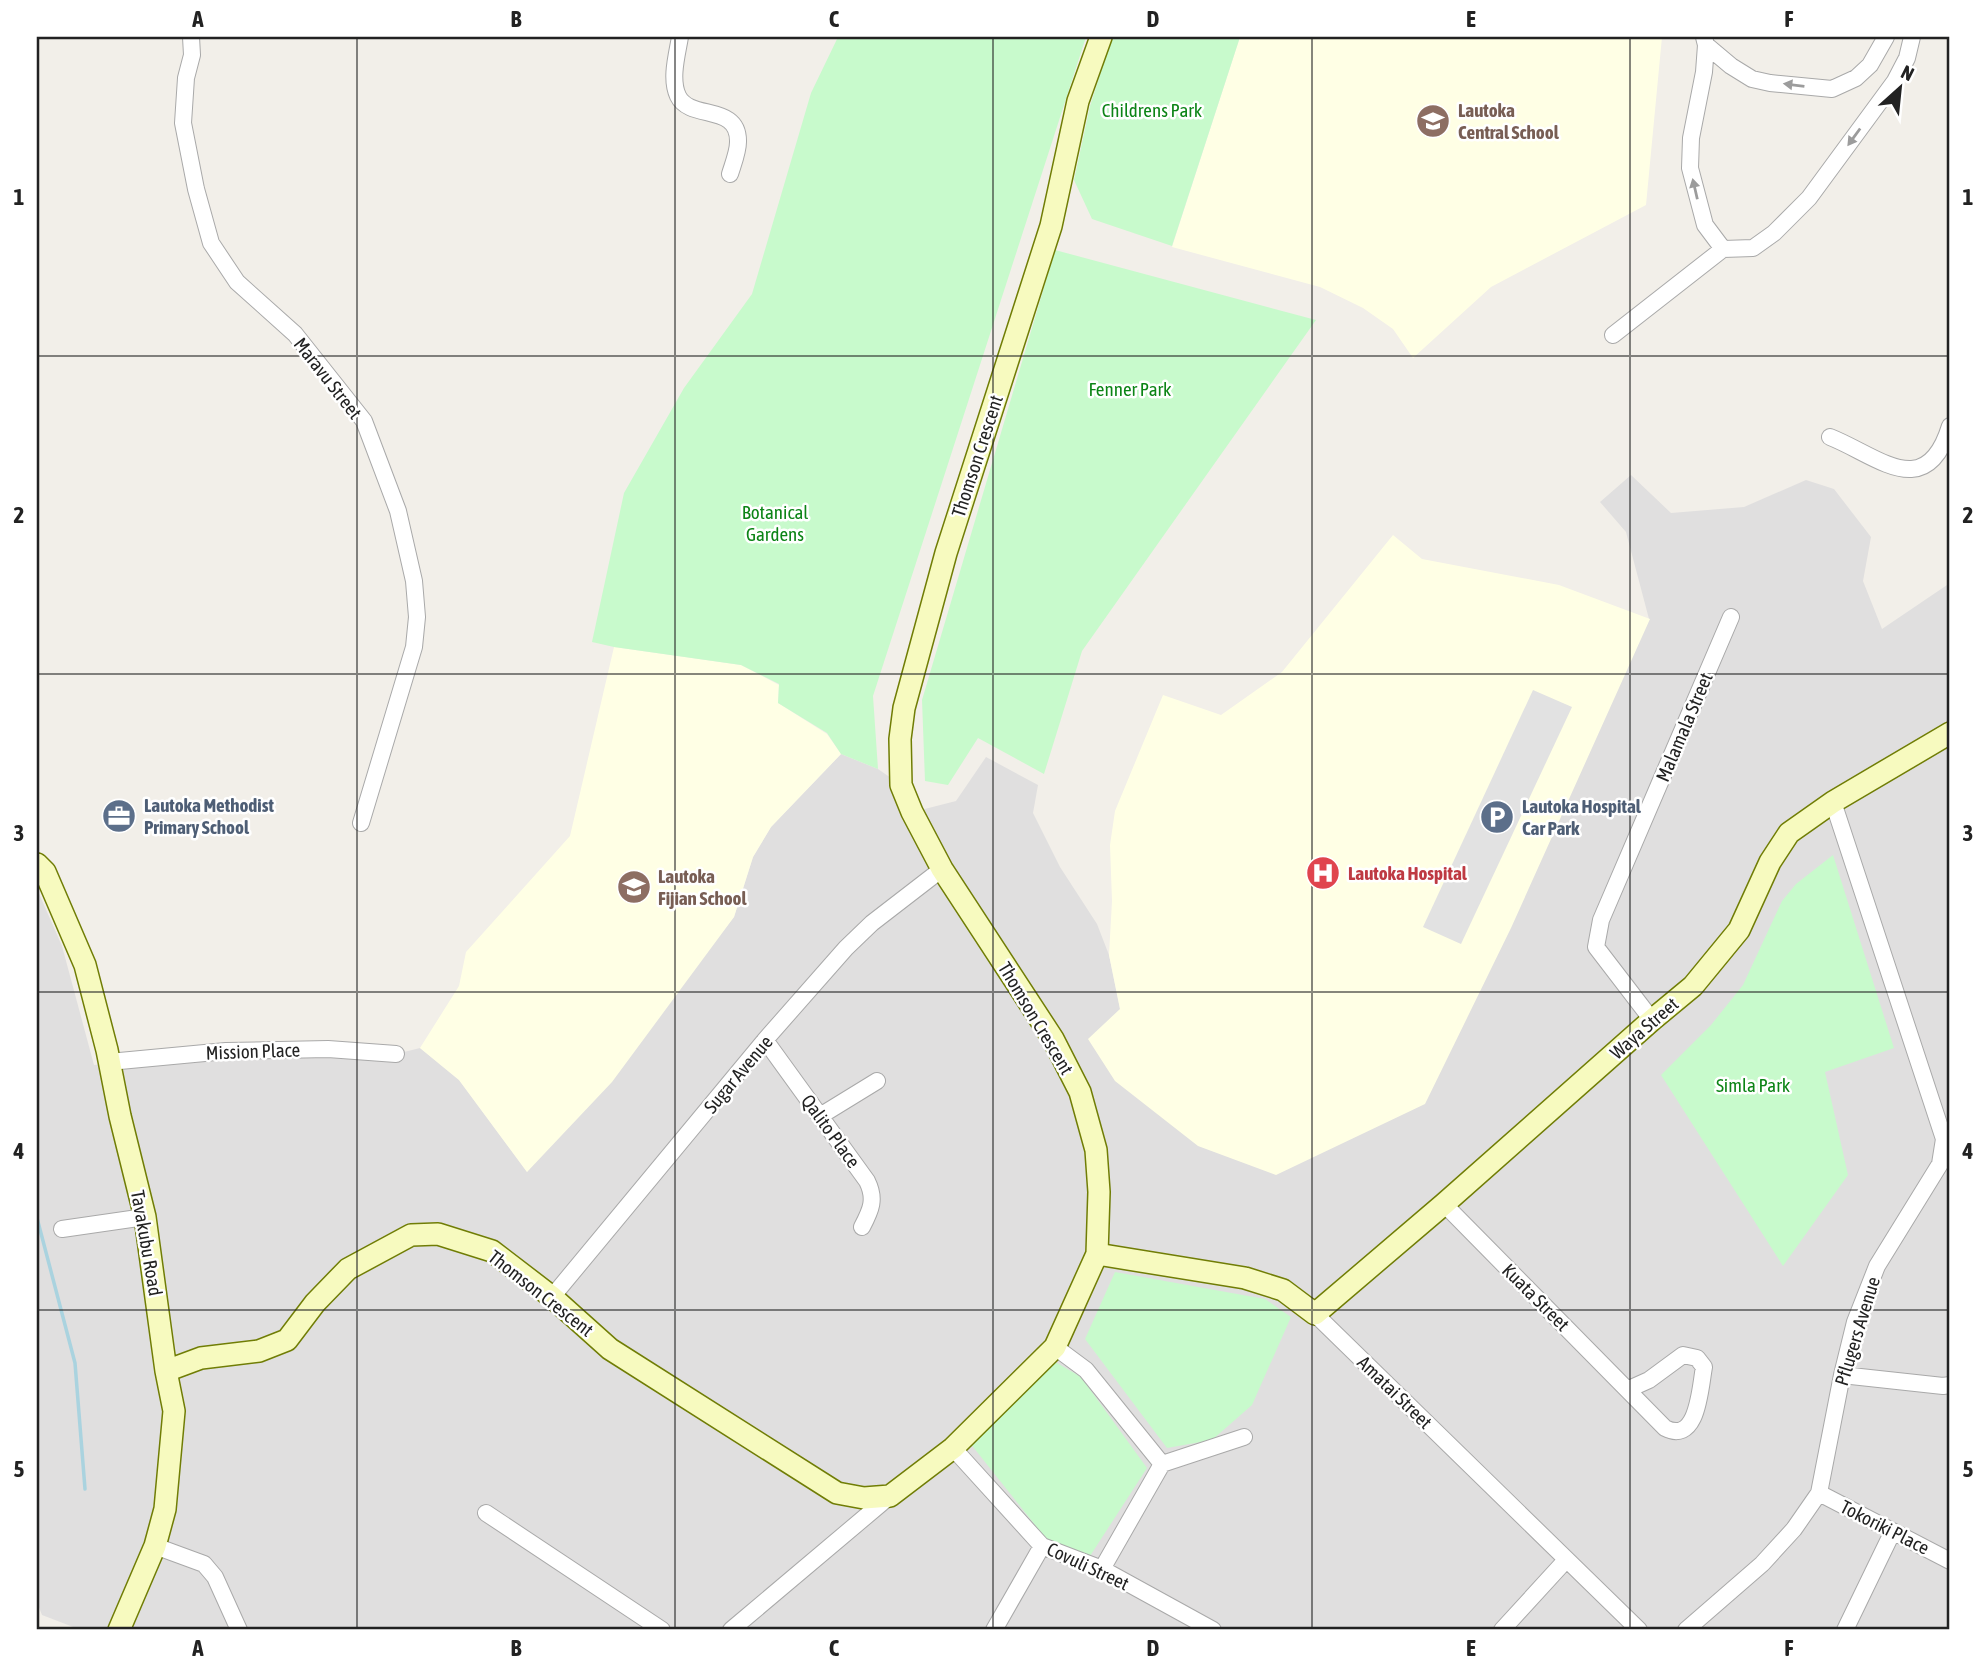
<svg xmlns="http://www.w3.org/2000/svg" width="1987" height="1667" viewBox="0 0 1987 1667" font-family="'Asap Condensed',sans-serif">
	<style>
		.residential { fill: #e0dfdf }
		.education { fill: #ffffe5 }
		.park { fill: #c8facc }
		.parking { fill: #e2e2e2 }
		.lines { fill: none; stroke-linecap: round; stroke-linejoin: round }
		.stream { stroke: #aad3df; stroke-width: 3.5 }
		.street-casing { stroke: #a9a9a9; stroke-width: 18 }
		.secondary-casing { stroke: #707d05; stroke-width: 24 }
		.street { stroke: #fff; stroke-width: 16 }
		.secondary { stroke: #f7fabf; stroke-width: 21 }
		.oneway { fill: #9c9c9c }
		.grid { fill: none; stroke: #222; stroke-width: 2; stroke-opacity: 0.55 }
		.labels { text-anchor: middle; stroke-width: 5; stroke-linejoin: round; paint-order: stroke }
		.park-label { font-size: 19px; fill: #0c8416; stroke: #fff }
		.education-label { font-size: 19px; font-weight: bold; fill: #785e54; stroke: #fff; text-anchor: start }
		.street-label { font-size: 19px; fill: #222; stroke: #fff }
		.service-label { font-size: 19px; font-weight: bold; fill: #4e5e75; stroke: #fff; text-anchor: start }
		.health-label { font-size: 19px; font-weight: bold; fill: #be3a42; stroke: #fff; text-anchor: start }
		.neatline { fill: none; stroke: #222; stroke-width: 2.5 }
		.grid-label { font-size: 23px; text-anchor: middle; font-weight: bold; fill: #222 }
	</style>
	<rect width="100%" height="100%" fill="#f2efe9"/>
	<path class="residential" d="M 1631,475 L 1671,513 L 1744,507 L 1806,480 L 1834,489 L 1871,537 L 1863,581 L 1882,629 L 1950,583 L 1950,1630 L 81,1630 L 42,1615 L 37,1602 L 37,889 L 62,946 L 94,1065 L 226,1051 L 396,1054 L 420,1048 L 459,1080 L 527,1172 L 734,917 L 753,857 L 771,827 L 841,754 L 878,769 L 901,785 L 913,812 L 956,801 L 986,757 L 1038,785 L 1033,813 L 1060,867 L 1097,924 L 1109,955 L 1120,1009 L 1649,619 L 1626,532 L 1600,502 Z"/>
	<path class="education" d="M 1240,37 L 1662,37 L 1646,205 L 1491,287 L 1413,358 L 1393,329 L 1363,308 L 1320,287 L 1172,247 Z
		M 1393,535 L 1422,559 L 1559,585 L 1650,619 L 1511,928 L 1425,1104 L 1276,1175 L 1198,1146 L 1115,1081 L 1088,1039 L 1120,1009 L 1109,955 L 1112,901 L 1110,845 L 1115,811 L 1163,695 L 1221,715 L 1282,672 Z
		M 614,647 L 741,665 L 779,685 L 778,703 L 827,734 L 841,754 L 771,827 L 753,857 L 734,917 L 612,1082 L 527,1172 L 459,1080 L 420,1048 L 459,986 L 466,952 L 570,836 Z"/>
	<path class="park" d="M 838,37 L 1086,37 L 873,696 L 878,769 L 841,754 L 827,733 L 778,703 L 779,684 L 741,665 L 614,647 L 592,642 L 624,493 L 684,388 L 752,294 L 811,93 Z
		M 1112,37 L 1240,37 L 1172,246 L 1092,219 L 1074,180 L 1090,106 Z
		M 1055,250 L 1316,320 L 1082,651 L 1044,774 L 978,738 L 948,785 L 925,781 L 922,700 Z
		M 1833,855 L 1894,1048 L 1825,1072 L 1848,1175 L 1783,1266 L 1661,1075 L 1711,1025 L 1743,985 L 1782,901 L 1796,884 Z
		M 1115,1272 L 1265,1299 L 1291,1317 L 1252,1405 L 1212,1440 L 1167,1448 L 1085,1339 Z
		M 1045,1356 L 1081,1377 L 1147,1468 L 1090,1556 L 1047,1540 L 958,1428 Z"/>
	<path class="parking" d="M 1533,690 L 1572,707 L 1461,944 L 1423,927 Z"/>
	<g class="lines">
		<path class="stream" d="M 37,1218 L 75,1363 L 85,1489"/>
		<g class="street-casing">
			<path id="street" d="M 191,37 L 192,55 L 186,78 L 183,123 L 196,189 L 211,243 L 237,282 L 295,334 L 364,421 L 398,511 L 414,581 L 417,617 L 414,647 L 361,823
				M 680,37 C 677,55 670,79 678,96 C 690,121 739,103 738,142 C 738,152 733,164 730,174
				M 1704,37 L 1706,45 L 1704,72 L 1691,138 L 1690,168 L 1705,225 L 1723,249
				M 1706,45 L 1731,66 L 1752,79 L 1770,83 L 1832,89 L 1856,78 L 1870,65 L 1886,37
				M 1613,335 L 1723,249 L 1753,248 L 1774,233 L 1809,198 L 1895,81 L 1907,58 L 1912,37
				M 1830,437 C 1878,456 1926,504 1950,426
				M 1652,1020 L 1596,947 L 1601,920 L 1731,617
				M 765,1040 L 867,1181 C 876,1199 871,1210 862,1227
				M 109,1062 L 226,1051 L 328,1049 L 396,1054
				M 820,1116 L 877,1081
				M 1444,1204 L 1665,1428 C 1698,1445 1700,1388 1704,1367 L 1697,1358 L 1683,1355 L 1649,1380 L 1629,1389
				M 62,1229 L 145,1217
				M 552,1297 L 765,1040 L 846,948 L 872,923 L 942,869
				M 1315,1314 L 1639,1630
				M 1055,1347 L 1086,1370 L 1162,1464
				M 1842,1375 L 1943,1386 L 1950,1385
				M 953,1448 L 1042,1546 L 1102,1569 L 1213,1630
				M 1162,1464 L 1244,1437
				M 1819,1493 L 1950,1561
				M 486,1513 L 662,1630
				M 155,1546 L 204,1564 L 215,1577 L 239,1630
				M 1102,1569 L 1162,1464
				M 731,1630 L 890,1496
				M 994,1630 L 1042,1546
				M 1502,1630 L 1566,1560
				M 1686,1630 L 1762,1564 L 1794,1529 L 1819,1493 L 1842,1375 L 1855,1322 L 1877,1266 L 1940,1164 L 1944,1139 L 1833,802
				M 1845,1630 L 1892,1533"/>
		</g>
		<g class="secondary-casing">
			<path id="secondary" d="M 37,864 L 45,872 L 85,965 L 107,1050 L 120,1116 L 145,1217 L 166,1371 L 174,1411 L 165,1509 L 155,1546 L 119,1630
				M 1097,1254 L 1245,1278 L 1283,1290 L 1315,1314 L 1444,1204 L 1652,1020 L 1693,986 L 1739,930 L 1770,862 L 1789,833 L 1833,802 L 1950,733
				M 166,1371 L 201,1358 L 259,1351 L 287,1340 L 315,1303 L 348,1269 L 411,1235 L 438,1234 L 492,1251 L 552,1297 L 610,1349 L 837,1493 L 864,1498 L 890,1496 L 953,1448 L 1055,1347 L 1097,1254 L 1099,1192 L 1096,1150 L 1080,1092 L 1053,1039 L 942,869 L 912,812 L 901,785 L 900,739 L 904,708 L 946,553 L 1051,226 L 1078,101 L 1101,37"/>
		</g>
		<use href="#street" class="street"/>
		<use href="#secondary" class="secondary"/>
	</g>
	<defs><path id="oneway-solid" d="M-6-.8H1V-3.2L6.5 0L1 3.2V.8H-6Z" transform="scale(1.75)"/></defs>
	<g class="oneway">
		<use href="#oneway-solid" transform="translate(1794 85) rotate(-173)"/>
		<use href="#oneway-solid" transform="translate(1854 137) rotate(126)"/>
		<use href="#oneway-solid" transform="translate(1695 189) rotate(-103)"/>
	</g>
	<path class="grid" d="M 357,37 L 357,1630M 675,37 L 675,1630M 993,37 L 993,1630M 1312,37 L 1312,1630M 1630,37 L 1630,1630M 37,356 L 1950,356M 37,674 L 1950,674M 37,992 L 1950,992M 37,1310 L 1950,1310"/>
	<defs>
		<g id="school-disc" transform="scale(1.75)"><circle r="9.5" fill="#8d6e63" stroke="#fff"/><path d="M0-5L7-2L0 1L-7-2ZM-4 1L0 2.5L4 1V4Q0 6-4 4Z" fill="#fff"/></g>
		<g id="office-disc" transform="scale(1.75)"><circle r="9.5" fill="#5c6f8a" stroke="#fff"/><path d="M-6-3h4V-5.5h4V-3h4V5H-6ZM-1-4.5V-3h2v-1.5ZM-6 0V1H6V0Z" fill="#fff"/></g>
		<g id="parking-disc" transform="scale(1.75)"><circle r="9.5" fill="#5c6f8a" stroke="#fff"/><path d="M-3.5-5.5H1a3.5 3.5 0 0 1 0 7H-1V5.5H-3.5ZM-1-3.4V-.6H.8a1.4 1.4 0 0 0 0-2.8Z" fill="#fff"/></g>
		<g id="hospital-disc" transform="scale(1.75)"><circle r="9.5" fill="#e0444e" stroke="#fff"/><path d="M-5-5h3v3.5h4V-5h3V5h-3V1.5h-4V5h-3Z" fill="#fff"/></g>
	</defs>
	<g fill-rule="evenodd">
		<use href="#school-disc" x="1433" y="121"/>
		<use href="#office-disc" x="119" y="816"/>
		<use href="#parking-disc" x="1497" y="817"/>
		<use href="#hospital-disc" x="1323" y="873"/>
		<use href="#school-disc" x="634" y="887"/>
	</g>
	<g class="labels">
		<g class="park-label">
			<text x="1152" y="117">Childrens Park</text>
			<text x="1130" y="396">Fenner Park</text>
			<text x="775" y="519">Botanical<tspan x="775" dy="22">Gardens</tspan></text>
			<text x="1753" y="1092">Simla Park</text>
		</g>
		<g class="education-label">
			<text x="1458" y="117">Lautoka<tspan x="1458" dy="22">Central School</tspan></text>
			<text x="658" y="883">Lautoka<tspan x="658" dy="22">Fijian School</tspan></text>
		</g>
		<g class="street-label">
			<text transform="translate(328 378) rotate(52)" y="7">Maravu Street</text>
			<text transform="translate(977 456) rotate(-72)" y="7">Thomson Crescent</text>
			<text transform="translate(1684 727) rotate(-67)" y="7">Malamala Street</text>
			<text transform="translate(1036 1018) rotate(59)" y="7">Thomson Crescent</text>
			<text transform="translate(1644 1028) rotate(-41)" y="7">Waya Street</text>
			<text transform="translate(253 1051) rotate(-2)" y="7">Mission Place</text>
			<text transform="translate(738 1074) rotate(-50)" y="7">Sugar Avenue</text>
			<text transform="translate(831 1131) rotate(54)" y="7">Qalito Place</text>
			<text transform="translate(147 1243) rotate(80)" y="7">Tavakubu Road</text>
			<text transform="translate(541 1293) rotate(38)" y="7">Thomson Crescent</text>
			<text transform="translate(1536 1297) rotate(45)" y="7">Kuata Street</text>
			<text transform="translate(1857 1331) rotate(-73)" y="7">Pflugers Avenue</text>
			<text transform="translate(1395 1392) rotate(44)" y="7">Amatai Street</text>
			<text transform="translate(1885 1527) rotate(27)" y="7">Tokoriki Place</text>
			<text transform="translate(1088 1566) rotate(25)" y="7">Covuli Street</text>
		</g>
		<g class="service-label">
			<text x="144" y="812">Lautoka Methodist<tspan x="144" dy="22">Primary School</tspan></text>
			<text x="1522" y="813">Lautoka Hospital<tspan x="1522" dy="22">Car Park</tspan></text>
		</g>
		<g class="health-label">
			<text x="1348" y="880">Lautoka Hospital</text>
		</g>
	</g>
	<rect width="1987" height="1667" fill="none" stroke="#ffffff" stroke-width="77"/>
	<g transform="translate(1900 88) rotate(27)" stroke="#ffffff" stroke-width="5" paint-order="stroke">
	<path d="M0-5L12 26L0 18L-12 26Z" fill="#222222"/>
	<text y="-10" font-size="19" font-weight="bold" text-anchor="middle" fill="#222222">N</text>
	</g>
	<rect x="38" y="38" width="1910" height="1590" class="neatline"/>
	<g class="grid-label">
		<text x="198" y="27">A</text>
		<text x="516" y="27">B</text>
		<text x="834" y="27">C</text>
		<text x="1153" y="27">D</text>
		<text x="1471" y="27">E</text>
		<text x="1789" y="27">F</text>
		<text x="19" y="205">1</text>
		<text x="1968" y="205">1</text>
		<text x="19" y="523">2</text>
		<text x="1968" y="523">2</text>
		<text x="19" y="841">3</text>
		<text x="1968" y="841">3</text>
		<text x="19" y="1159">4</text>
		<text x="1968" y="1159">4</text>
		<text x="19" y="1477">5</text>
		<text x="1968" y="1477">5</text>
		<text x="198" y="1656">A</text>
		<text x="516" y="1656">B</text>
		<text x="834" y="1656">C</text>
		<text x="1153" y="1656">D</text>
		<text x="1471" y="1656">E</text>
		<text x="1789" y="1656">F</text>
	</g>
</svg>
